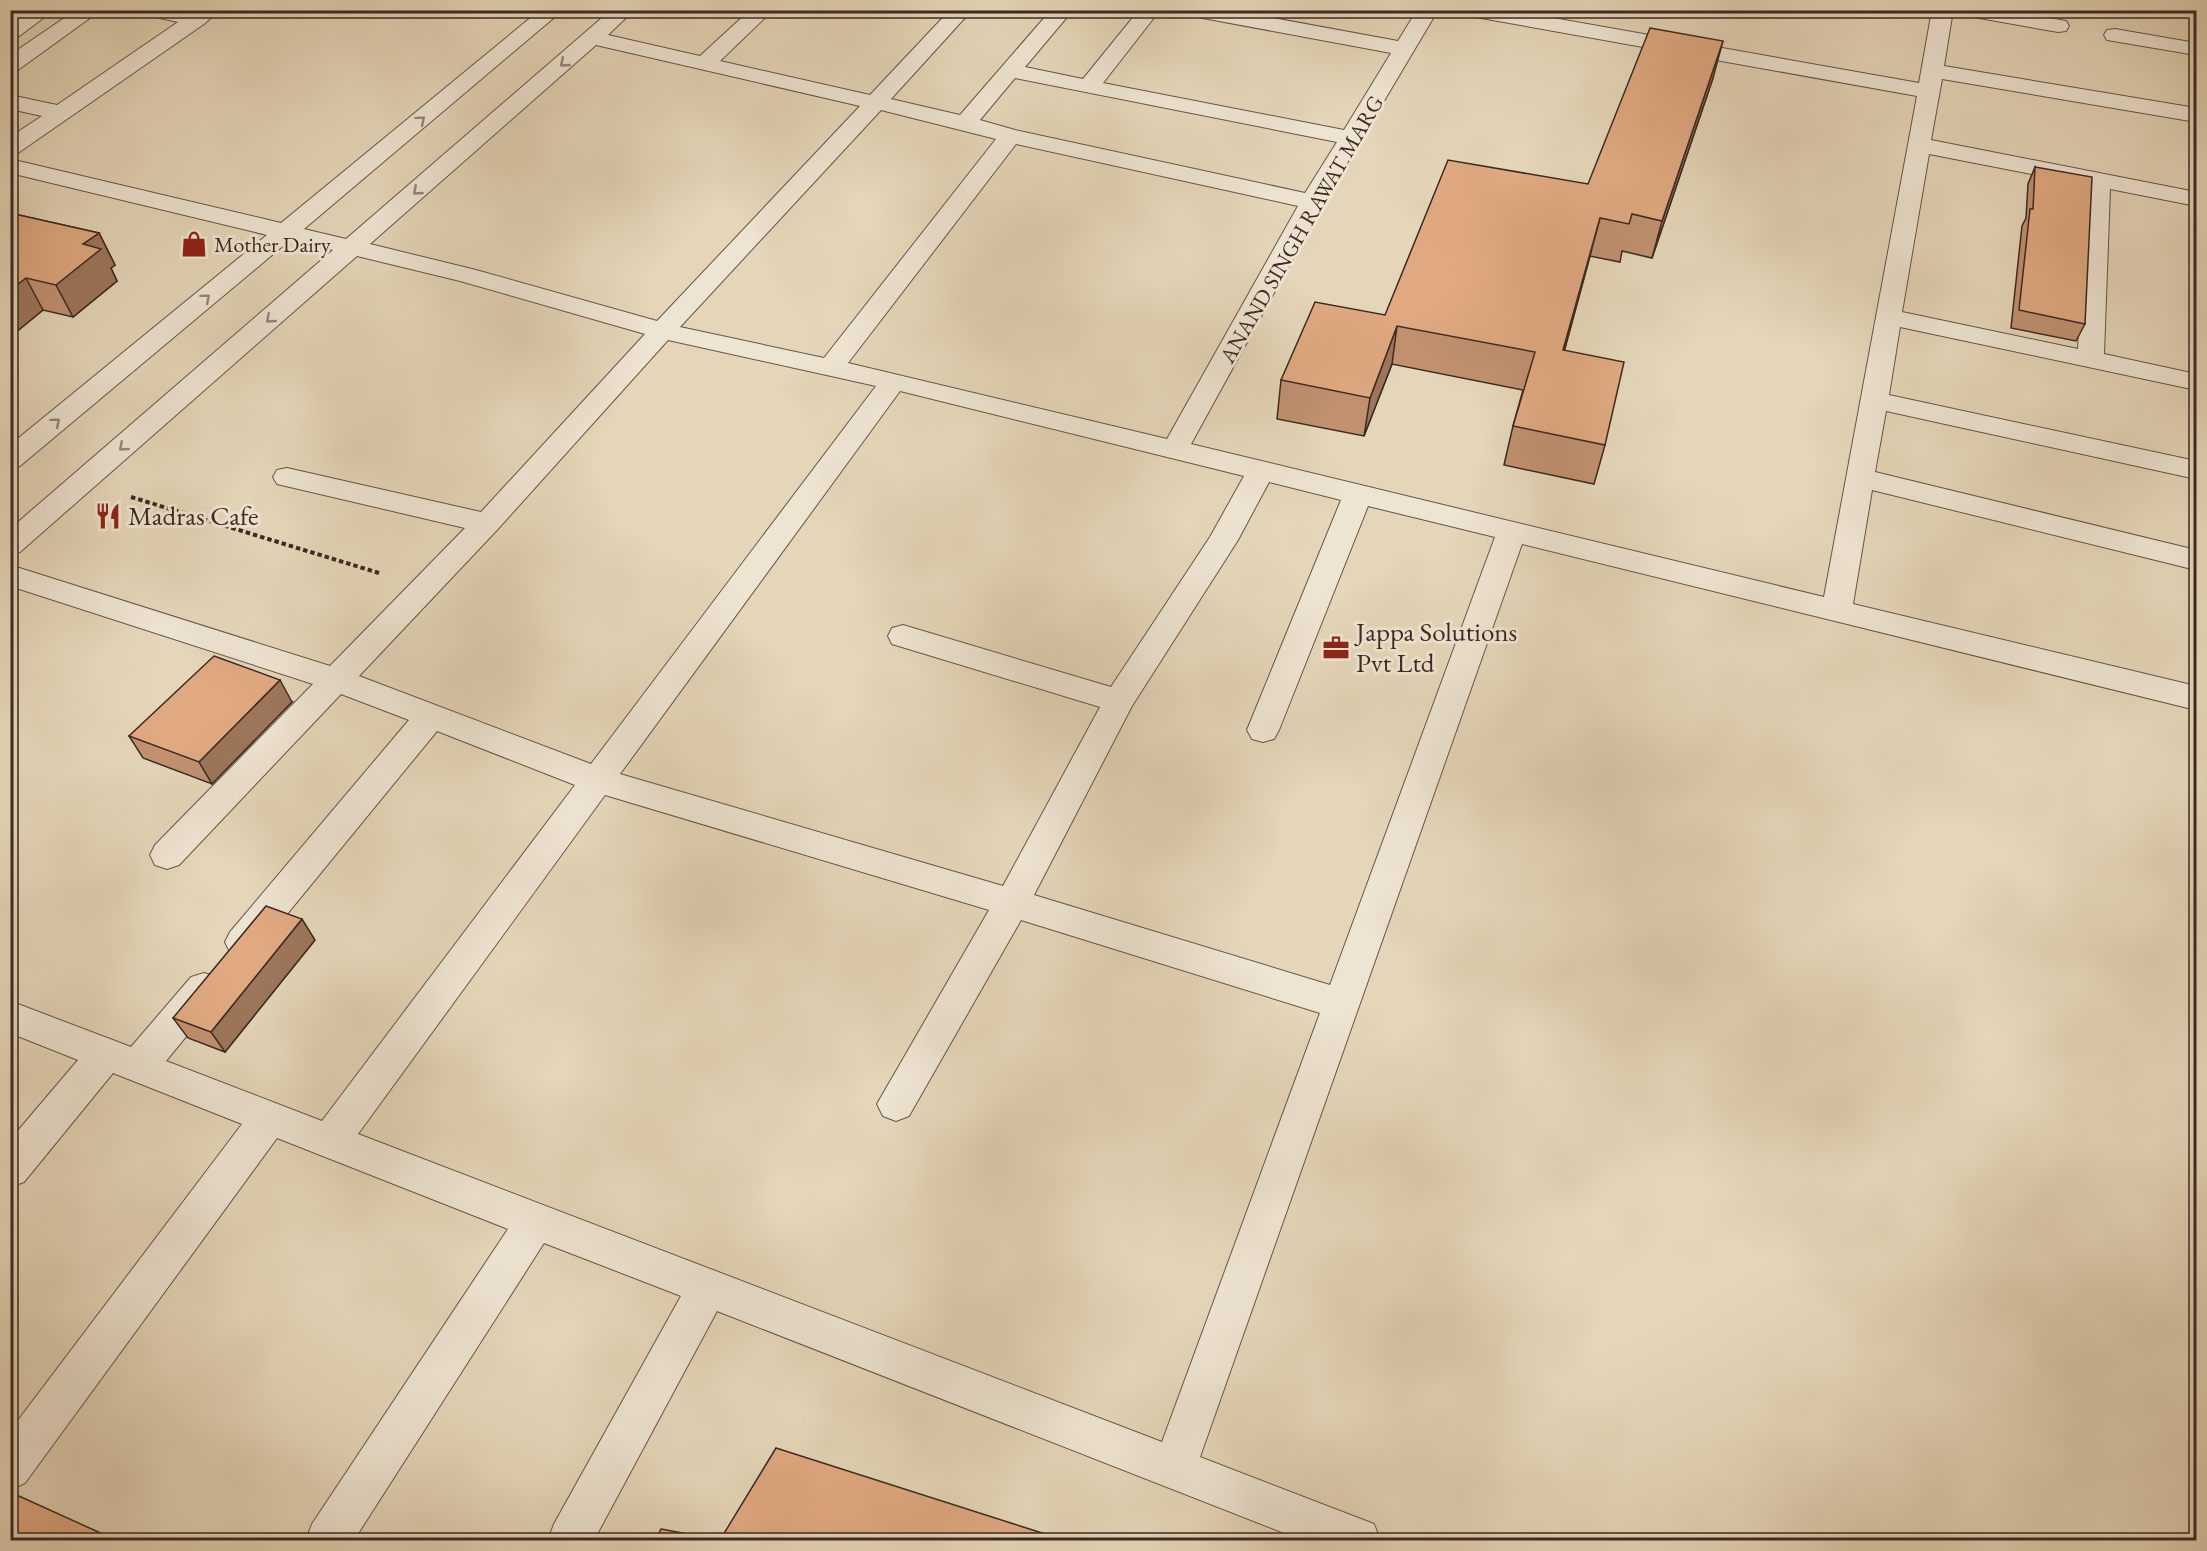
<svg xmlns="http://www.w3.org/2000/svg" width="2207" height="1551" viewBox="0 0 2207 1551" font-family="'EB Garamond',serif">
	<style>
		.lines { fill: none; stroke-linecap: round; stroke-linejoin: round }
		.minor-casing { stroke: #675448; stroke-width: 2 }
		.path { stroke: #3d2922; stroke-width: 4; stroke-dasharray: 4.5 3; stroke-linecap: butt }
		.minor { fill: #eee4d2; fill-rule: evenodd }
		.wall { fill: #c19170; stroke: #3d2922; stroke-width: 1.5 }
		.shaded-wall { fill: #9d765b; stroke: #3d2922; stroke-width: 1.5 }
		.building { fill: #e0a982; stroke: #3d2922; stroke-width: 1.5 }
		.oneway { stroke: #96867a }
		.labels { text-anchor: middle; stroke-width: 6; stroke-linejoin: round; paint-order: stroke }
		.far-street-label { font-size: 22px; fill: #3d2922; stroke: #eee4d2 }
		.far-poi-label { font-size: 22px; fill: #3d2922; stroke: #eee4d2; text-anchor: start }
		.poi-label { font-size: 27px; fill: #3d2922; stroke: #eee4d2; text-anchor: start }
	</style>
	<rect width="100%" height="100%" fill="#e5d6b9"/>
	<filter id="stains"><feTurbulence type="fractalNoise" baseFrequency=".00333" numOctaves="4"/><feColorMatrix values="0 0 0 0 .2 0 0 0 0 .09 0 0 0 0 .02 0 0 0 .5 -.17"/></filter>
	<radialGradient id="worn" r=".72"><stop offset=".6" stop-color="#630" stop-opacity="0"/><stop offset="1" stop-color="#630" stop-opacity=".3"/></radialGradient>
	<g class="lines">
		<g class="minor-casing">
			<path id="minor" d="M 29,10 L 54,10 L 18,37 L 10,38 L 10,22 Z
				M 76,10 L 101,10 L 18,70 L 10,71 L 10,55 Z
				M 139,10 L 192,13 L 195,10 L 220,10 L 204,24 L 18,153 L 10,155 L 10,137 L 42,116 L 10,109 L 10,95 L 57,105 L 178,22 L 142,14 Z
				M 540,10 L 563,10 L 304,229 L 346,239 L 611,10 L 634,10 L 608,35 L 700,56 L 750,10 L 773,10 L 720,61 L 870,95 L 950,10 L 972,10 L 891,99 L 960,115 L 1051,10 L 1073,10 L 1025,67 L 1083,79 L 1139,10 L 1160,10 L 1103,83 L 1344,130 L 1391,53 L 1192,16 L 1185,14 L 1182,10 L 1230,10 L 1398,41 L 1417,10 L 1438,10 L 1324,202 L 1191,444 L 1824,597 L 1917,96 L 1470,16 L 1463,14 L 1460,10 L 1509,10 L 1919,83 L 1932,10 L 1953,10 L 1944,66 L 2196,108 L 2196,122 L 1942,79 L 1931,140 L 2196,192 L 2196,206 L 2110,189 L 2104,354 L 2196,374 L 2196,390 L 1900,327 L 1889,395 L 2196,461 L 2196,479 L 1886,411 L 1875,472 L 2196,550 L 2196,570 L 1872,490 L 1853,604 L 2196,686 L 2196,710 L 1522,544 L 1200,1457 L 1374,1524 L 1380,1540 L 1302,1540 L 717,1311 L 594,1540 L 548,1540 L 554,1524 L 681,1296 L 544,1243 L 354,1540 L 306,1540 L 312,1524 L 508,1229 L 277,1138 L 25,1483 L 10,1490 L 10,1431 L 242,1124 L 113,1073 L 24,1182 L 10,1187 L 10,1140 L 78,1060 L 10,1033 L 10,1001 L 131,1047 L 191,977 L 204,973 L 217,977 L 222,988 L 217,999 L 166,1061 L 322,1121 L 575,785 L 437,731 L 256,952 L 243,957 L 230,952 L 225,942 L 230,932 L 409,720 L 341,694 L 179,865 L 167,869 L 155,865 L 150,855 L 155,845 L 313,684 L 10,586 L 10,565 L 330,666 L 465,528 L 277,484 L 273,477 L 277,470 L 287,468 L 481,512 L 645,334 L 460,281 L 357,256 L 20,552 L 10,555 L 10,529 L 333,250 L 290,240 L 20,466 L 10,469 L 10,445 L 267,235 L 10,173 L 10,159 L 281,223 ZM 596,45 L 860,106 L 657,321 L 476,270 L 370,244 ZM 1015,78 L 1337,142 L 1305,193 L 1015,130 L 980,120 ZM 881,110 L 996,139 L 824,358 L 680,327 ZM 1016,144 L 1298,206 L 1167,439 L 848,363 ZM 1929,154 L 2087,185 L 2078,349 L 1902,312 ZM 668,340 L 876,386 L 591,764 L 359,676 L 497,530 ZM 900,391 L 1244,476 L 1210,537 L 1111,687 L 903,625 L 892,628 L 888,636 L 892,644 L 1100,707 L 1003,886 L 620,774 ZM 1269,482 L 1341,500 L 1247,730 L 1252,739 L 1263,742 L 1274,739 L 1279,730 L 1368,506 L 1495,537 L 1330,985 L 1034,895 L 1132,706 L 1238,540 ZM 605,795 L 989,910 L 877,1104 L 883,1116 L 896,1121 L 909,1116 L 1021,920 L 1320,1013 L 1162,1442 L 358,1134 Z
				M 1958,10 L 2006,10 L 2066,21 L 2069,26 L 2066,31 L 2058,32 L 1968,16 L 1961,14 Z
				M 2115,29 L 2196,43 L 2196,55 L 2107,40 L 2104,35 L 2107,30 Z"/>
		</g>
		<path class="path" d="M 131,497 L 379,573"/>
		<use href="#minor" class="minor"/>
	</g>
	<path class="wall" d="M 1713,78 L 1652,258 L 1622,251 L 1620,262 L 1590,256 L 1564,351 L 1605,445 L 1594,484 L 1504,465 L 1513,426 L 1523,390 L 1392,364 L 1364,436 L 1277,419 L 1281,380 L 1385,315 L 1588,184 Z
		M 2035,167 L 2085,324 L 2076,341 L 2011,328 L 2022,226 L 2026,218 L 2028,184 Z
		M 10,213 L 99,233 L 115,265 L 111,268 L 117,281 L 73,317 L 43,310 L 10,337 Z
		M 292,702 L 212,784 L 143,758 L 129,736 Z
		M 315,940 L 225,1052 L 188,1038 L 173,1018 Z"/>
	<path class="shaded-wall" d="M 1723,41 L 1713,78 L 1652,258 L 1662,221 Z
		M 1600,218 L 1590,256 L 1554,389 L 1563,350 Z
		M 99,233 L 115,265 L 111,268 L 117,281 L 73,317 L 56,285 L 83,244 Z
		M 26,278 L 43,310 L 10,337 L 10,290 Z
		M 1397,326 L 1392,364 L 1364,436 L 1370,398 Z
		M 280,680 L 292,702 L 212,784 L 199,762 Z
		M 302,919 L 315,940 L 225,1052 L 211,1032 Z"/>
	<path class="building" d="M 1650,28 L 1723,41 L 1662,221 L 1632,214 L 1629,224 L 1600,218 L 1563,350 L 1624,362 L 1605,445 L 1513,426 L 1535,352 L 1397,326 L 1370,398 L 1281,380 L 1315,302 L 1385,315 L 1448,160 L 1588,184 Z
		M 2035,167 L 2092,177 L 2085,324 L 2019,310 L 2030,209 L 2033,209 Z
		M 10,213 L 99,233 L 83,244 L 101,249 L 56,285 L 26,278 L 10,290 Z
		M 214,656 L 280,680 L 199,762 L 129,736 Z
		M 266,906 L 302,919 L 211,1032 L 173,1018 Z
		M 776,1448 L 1064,1540 L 720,1540 Z
		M 10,1492 L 116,1540 L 10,1540 Z
		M 661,1529 L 719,1540 L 655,1540 Z"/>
	<defs><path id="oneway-chevron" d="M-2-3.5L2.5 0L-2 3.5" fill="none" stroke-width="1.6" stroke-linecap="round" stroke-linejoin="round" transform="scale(1.5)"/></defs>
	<g class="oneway">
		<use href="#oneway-chevron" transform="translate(564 63) rotate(139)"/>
		<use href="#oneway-chevron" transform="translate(421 120) rotate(-40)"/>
		<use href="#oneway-chevron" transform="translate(417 191) rotate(139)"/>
		<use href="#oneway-chevron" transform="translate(206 298) rotate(-40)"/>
		<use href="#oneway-chevron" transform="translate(270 319) rotate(139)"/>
		<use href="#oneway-chevron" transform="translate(56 422) rotate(-40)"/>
		<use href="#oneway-chevron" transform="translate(123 447) rotate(139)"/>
	</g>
	<defs>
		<g id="shop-bare" transform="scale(2.07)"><path d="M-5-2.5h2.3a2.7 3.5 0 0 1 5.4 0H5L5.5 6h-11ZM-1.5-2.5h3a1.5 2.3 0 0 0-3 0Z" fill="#8f2418" stroke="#eee4d2" stroke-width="2.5" paint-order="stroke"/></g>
		<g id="restaurant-bare" transform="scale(2.07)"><path d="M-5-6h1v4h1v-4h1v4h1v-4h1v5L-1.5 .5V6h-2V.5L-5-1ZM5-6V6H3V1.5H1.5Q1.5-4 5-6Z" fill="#8f2418" stroke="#eee4d2" stroke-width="2.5" paint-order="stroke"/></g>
		<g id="office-bare" transform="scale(2.07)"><path d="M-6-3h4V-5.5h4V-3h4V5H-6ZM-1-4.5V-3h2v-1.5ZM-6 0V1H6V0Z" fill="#8f2418" stroke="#eee4d2" stroke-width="2.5" paint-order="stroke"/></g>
	</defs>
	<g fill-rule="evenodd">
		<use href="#shop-bare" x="194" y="244"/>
		<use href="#restaurant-bare" x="108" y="516"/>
		<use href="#office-bare" x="1336" y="648"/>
	</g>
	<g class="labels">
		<g class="far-street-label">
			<text transform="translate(1301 229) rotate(-60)" y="8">ANAND SINGH RAWAT MARG</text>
		</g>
		<g class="far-poi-label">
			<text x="214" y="252">Mother Dairy</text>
		</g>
		<g class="poi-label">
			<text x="128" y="525">Madras Cafe</text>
			<text x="1356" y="641">Jappa Solutions<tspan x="1356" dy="31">Pvt Ltd</tspan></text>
		</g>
	</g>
	<rect width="2207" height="1551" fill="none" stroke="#e5d6b9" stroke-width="36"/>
	<rect x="12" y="12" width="2183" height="1527" fill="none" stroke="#3d2922" stroke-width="3"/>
	<rect x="18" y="18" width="2171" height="1515" fill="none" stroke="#3d2922" stroke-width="1.5"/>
	<rect width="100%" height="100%" filter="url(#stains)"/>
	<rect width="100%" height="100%" fill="url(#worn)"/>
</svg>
